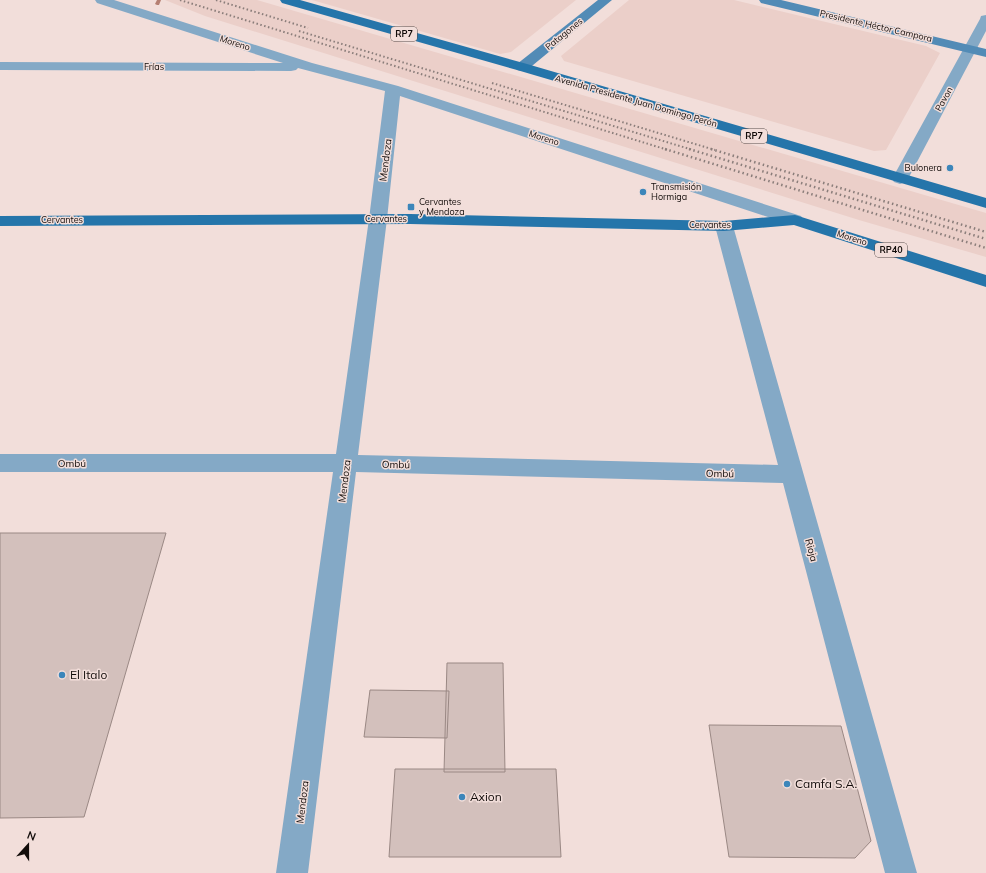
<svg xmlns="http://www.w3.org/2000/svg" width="986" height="873" viewBox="0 0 986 873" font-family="Mulish,sans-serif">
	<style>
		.built { fill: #ebcfc9 }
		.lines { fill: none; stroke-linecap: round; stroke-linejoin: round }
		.stream { fill: #b57f72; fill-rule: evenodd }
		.building { fill: #d3c0bc; stroke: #9a8884 }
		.street { fill: #84a9c6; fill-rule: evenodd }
		.secondary { fill: #528bb6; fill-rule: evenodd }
		.primary { fill: #2575aa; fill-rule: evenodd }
		.rail-far1 { stroke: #8a7d7a; stroke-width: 2; stroke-dasharray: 1.5 2.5; stroke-linecap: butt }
		.rail { stroke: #8a7d7a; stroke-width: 2.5; stroke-dasharray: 1.5 3; stroke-linecap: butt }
		.poi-dot { fill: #3c86ba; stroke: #f2deda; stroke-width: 1.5 }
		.labels { text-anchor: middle; stroke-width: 3; stroke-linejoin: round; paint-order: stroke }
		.far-street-label { font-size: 9px; fill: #120c0a; stroke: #f2deda }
		.shield { fill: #f2deda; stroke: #554b48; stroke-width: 1 }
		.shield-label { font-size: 9px; font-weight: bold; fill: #120c0a }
		.far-poi-label { font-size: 9px; fill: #120c0a; stroke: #f2deda; text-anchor: start }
		.street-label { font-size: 10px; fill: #120c0a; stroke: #f2deda }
		.near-poi-label { font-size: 12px; fill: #120c0a; stroke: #f2deda; text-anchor: start }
	</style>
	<rect width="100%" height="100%" fill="#f2deda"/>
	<path class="built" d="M 165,0 L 257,0 L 986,213 L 986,257 L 859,220 L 205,16 Z
		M 312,0 L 576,0 L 511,52 L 500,54 Z
		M 629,0 L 734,0 L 926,46 L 940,53 L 886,150 L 874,151 L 564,61 L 561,56 Z"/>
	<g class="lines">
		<path class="stream" d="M 157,0 L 161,0 L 159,5 L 157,5 L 155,4 Z"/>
	</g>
	<path class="building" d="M 0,533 L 166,533 L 84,817 L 0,818 Z
		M 447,663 L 503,663 L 505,772 L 444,772 Z
		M 370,690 L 449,691 L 447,738 L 364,737 Z
		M 709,725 L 841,726 L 871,841 L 855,858 L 729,857 Z
		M 395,769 L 556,769 L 561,857 L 389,857 Z"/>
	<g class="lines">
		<path class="street" d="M 95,0 L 114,0 L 312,63 L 398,86 L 801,216 L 804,220 L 801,224 L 795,225 L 789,224 L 400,96 L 387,219 L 358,455 L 778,465 L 715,226 L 718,222 L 724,221 L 730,222 L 733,226 L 917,873 L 885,873 L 783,483 L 356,472 L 308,873 L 276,873 L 333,472 L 0,472 L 0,454 L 336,454 L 369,219 L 385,91 L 298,68 L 296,70 L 291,71 L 0,70 L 0,62 L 283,63 L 97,3 Z
			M 986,15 L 986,31 L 908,179 L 906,182 L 900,184 L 894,182 L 892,179 L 980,19 L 981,16 Z"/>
		<path class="secondary" d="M 598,0 L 612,0 L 527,70 L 522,71 L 517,70 L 515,67 L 517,64 Z
			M 759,0 L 781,0 L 986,49 L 986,57 L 761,3 Z"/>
		<path class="primary" d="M 280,0 L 300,0 L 527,64 L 986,198 L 986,208 L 517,70 L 282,3 Z
			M 410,214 L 724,221 L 795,215 L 986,275 L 986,287 L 794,225 L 724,231 L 410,224 L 0,226 L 0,216 Z"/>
		<path class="rail-far1" d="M 180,0 L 668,150
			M 216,0 L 308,28
			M 299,31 L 693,150
			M 492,83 L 715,150"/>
		<path class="rail" d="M 665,149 L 986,248
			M 689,149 L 986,239
			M 711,149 L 986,232"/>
	</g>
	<g class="poi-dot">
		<circle cx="950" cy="168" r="4"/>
		<circle cx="643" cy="192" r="4"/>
		<rect x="407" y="203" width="8" height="8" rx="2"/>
		<circle cx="62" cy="675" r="4"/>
		<circle cx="787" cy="784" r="4"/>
		<circle cx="462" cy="797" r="4"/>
	</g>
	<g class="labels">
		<g class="far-street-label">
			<text transform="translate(876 26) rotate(13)" y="3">Presidente Héctor Campora</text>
			<text transform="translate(564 34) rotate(-39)" y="3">Patagones</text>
			<text transform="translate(235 43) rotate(18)" y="3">Moreno</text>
			<text x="154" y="70">Frías</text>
			<text transform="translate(944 99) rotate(-61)" y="3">Pavon</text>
			<text transform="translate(636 101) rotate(16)" y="3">Avenida Presidente Juan Domingo Perón</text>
			<text transform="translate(544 138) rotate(18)" y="3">Moreno</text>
			<text x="386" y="222">Cervantes</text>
			<text x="62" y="223">Cervantes</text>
			<text x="710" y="228">Cervantes</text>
			<text transform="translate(852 238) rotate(18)" y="3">Moreno</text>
		</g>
		<g class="shield">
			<rect x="391" y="27" width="26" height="14" rx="3"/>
			<rect x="741" y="129" width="26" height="14" rx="3"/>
			<rect x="875" y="243" width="32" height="14" rx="3"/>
		</g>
		<g class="shield-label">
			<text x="404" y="37">RP7</text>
			<text x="754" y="139">RP7</text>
			<text x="891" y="253">RP40</text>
		</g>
		<g class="far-poi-label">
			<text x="942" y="171" text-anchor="end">Bulonera</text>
			<text x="651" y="190">Transmisión<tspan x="651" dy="10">Hormiga</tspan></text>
			<text x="419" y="205">Cervantes<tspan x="419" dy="10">y Mendoza</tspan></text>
		</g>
		<g class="street-label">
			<text transform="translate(385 160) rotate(-83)" y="4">Mendoza</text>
			<text x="72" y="467">Ombú</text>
			<text transform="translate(396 464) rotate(1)" y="4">Ombú</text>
			<text transform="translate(720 473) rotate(1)" y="4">Ombú</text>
			<text transform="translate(344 481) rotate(-83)" y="4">Mendoza</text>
			<text transform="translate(812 550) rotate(75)" y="4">Rioja</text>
			<text transform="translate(302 802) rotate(-83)" y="4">Mendoza</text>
		</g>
		<g class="near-poi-label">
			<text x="70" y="679">El Italo</text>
			<text x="795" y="788">Camfa S.A.</text>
			<text x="470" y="801">Axion</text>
		</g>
	</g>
	<g transform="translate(28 845) rotate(21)" stroke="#f2deda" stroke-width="3" paint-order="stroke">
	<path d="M0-3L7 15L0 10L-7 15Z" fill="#120c0a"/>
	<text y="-6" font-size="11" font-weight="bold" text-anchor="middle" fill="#120c0a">N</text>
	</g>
</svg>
